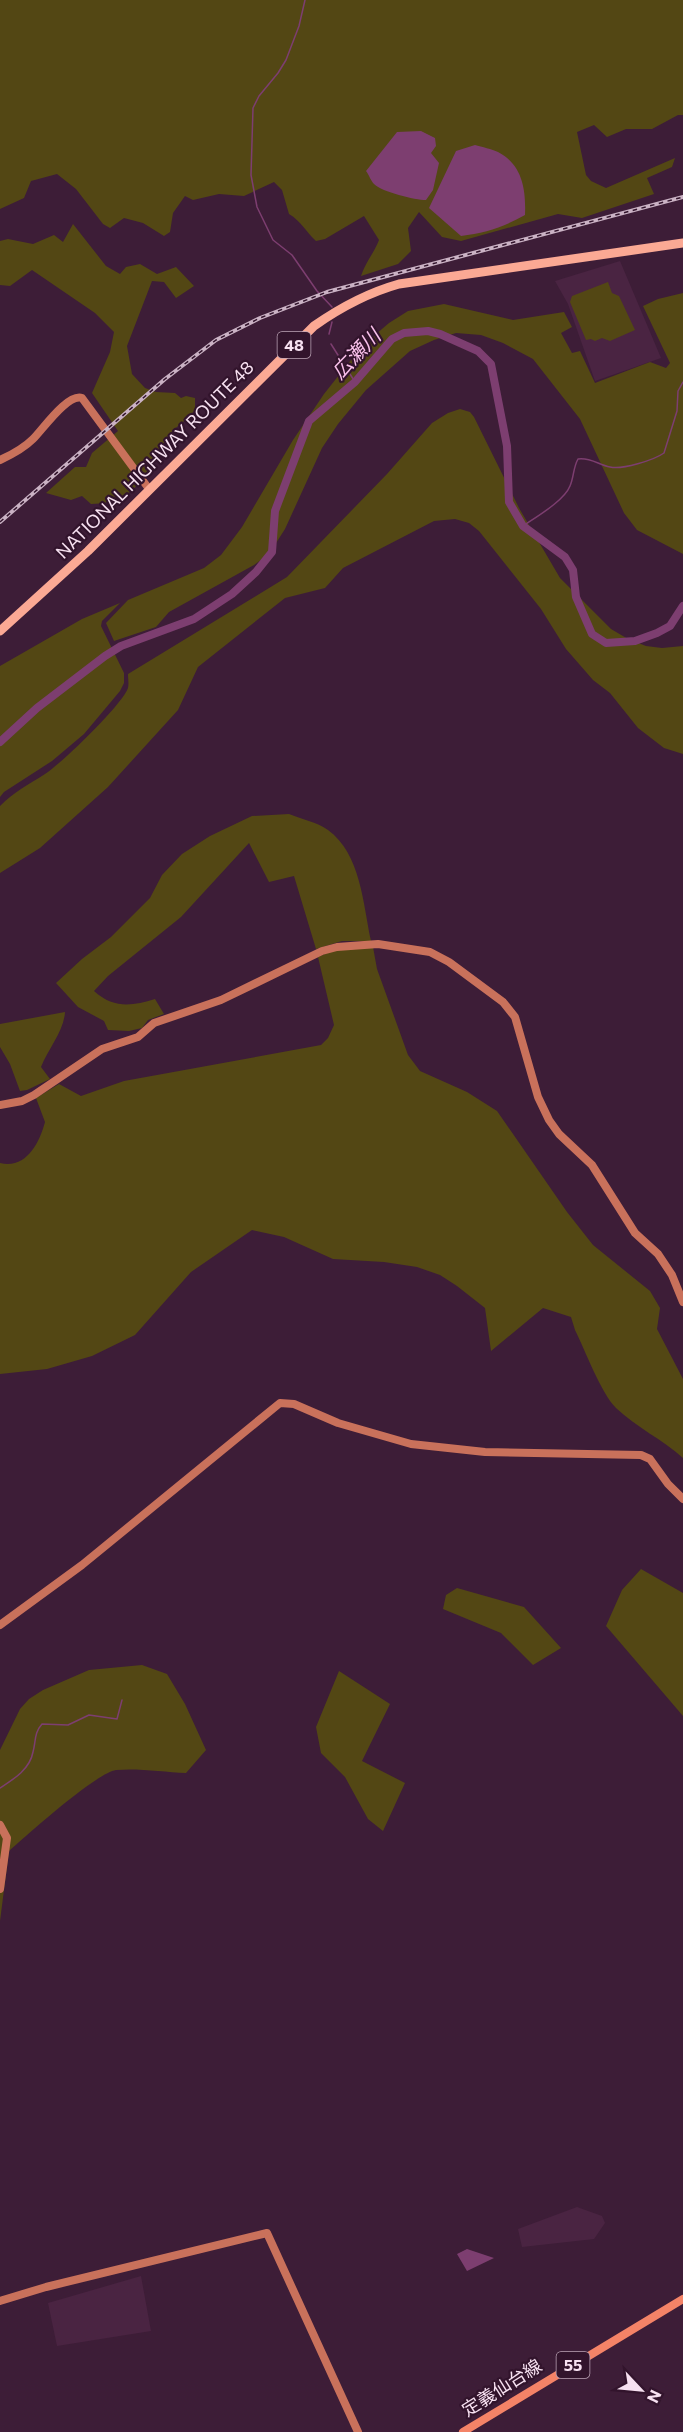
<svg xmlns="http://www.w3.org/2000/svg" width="683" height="2432" viewBox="0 0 683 2432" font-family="Commissioner,'Noto Sans JP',sans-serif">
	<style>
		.built { fill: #4a2442 }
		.green { fill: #534714 }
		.water { fill: #7d3e70 }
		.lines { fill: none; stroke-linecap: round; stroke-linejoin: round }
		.stream { stroke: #7d3e70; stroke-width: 1.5 }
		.river { stroke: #7d3e70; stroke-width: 8 }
		.secondary { stroke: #c9715b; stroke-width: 8 }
		.primary { stroke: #f48367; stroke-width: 8 }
		.highway { stroke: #fba994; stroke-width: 9 }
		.rail-casing { stroke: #cab2c4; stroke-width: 4 }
		.rail { stroke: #32142c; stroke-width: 1.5; stroke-dasharray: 4.5; stroke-linecap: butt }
		.labels { text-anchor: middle; stroke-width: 4.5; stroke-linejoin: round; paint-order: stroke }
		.shield { fill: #32142c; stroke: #bca4b6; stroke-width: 1.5 }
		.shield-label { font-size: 16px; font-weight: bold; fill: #f7e1f1 }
		.street-label { font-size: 18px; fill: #f7e1f1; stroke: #32142c }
		.water-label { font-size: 20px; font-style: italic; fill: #f9c1eb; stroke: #32142c }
	</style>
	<rect width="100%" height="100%" fill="#3d1d37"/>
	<path class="built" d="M 620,261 L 661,358 L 595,381 L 568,304 L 555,281 Z
		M 577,2207 L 602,2216 L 605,2223 L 594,2239 L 522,2247 L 518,2229 Z
		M 141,2276 L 151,2331 L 57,2346 L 48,2303 Z"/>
	<path class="green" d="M 0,0 L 683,0 L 683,115 L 678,115 L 652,129 L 626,129 L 607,137 L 594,125 L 577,132 L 586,175 L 591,181 L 606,188 L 675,158 L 672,167 L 647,178 L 654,194 L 582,218 L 558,214 L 461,241 L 442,237 L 419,212 L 408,228 L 411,251 L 398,264 L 361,276 C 365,263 374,253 379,240 L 364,216 L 325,239 L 316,241 C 306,232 301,221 289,214 L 282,190 L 274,182 L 244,196 L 219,194 L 193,200 L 185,196 L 173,213 L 170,232 L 164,236 L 143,223 L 124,218 L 110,228 L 103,224 L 76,189 L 57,174 L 31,181 L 24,198 L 0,209 Z
		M 73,224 L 106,266 L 120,274 L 126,267 L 140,264 L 157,274 L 176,267 L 194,286 L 176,298 L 164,282 L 152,281 L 127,346 L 132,374 L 145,388 L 156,392 L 175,393 L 181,398 L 186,396 L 195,398 L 195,410 C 188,419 178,425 171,433 C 146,466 143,503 91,504 L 82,496 L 71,500 L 46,493 L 75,467 L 86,467 L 92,453 L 118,431 L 92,393 L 110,352 L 114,332 L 95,313 L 32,270 L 10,286 L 0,285 L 0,241 L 8,239 L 33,244 L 54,235 L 63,242 Z
		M 608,282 L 612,293 L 619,296 L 635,330 L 610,341 L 602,338 L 595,341 L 591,339 L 586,340 L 570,302 L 572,296 Z
		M 683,293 L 683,554 L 637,530 L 624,513 L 580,419 L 533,359 L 503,343 L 481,335 L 456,333 L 434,340 L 410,351 L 366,390 L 338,424 L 322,448 L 285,529 L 269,554 L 254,565 L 169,612 L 156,627 L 114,641 L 106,623 L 128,600 L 204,568 L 221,555 L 242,527 L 293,440 L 324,394 L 362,346 L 389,323 L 408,311 L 444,304 L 513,320 L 564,312 L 572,327 L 561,333 L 572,353 L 580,351 L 595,383 L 650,362 L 666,368 L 670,363 L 643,306 L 658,299 Z
		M 460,409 L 470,412 L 474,417 L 519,508 L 560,578 L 611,629 L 628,639 L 646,646 L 662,648 L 683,646 L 683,754 L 664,748 L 638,728 L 610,693 L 593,680 L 566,649 L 541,609 L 479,531 L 469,523 L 455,519 L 434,521 L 343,568 L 325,588 L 285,598 L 198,667 L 178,710 L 108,787 L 40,848 L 0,873 L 0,806 C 15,791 28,785 45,774 C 62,763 122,705 128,688 C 129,684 128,678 128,674 L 287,577 L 387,474 L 432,423 L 448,413 Z
		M 120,603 L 102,621 L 101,626 L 124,673 L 124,683 L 120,691 L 84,734 L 52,761 L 4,792 L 0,797 L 0,666 L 82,619 Z
		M 289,814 C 301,819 317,822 328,830 C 361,854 363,904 371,941 L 342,941 L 316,949 L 294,876 L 269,882 L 249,843 L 181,917 L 108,976 L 94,991 C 114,1009 132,1006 155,999 L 164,1014 L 148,1020 L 142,1028 L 129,1031 L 108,1030 L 104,1021 L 78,1007 L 56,983 L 82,959 L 111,937 L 150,898 L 162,875 L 182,854 L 210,836 L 252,816 Z
		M 343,946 L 373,947 L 377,969 L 408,1055 L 420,1071 L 467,1092 L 497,1111 L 567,1212 L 593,1245 L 650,1291 L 660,1308 L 657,1329 L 683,1379 L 683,1458 C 662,1439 637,1428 616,1408 C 601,1393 585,1350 575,1330 L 571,1317 L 543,1308 L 491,1351 L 485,1308 L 457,1286 L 440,1275 L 417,1267 L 384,1262 L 333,1259 L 284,1237 L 252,1230 L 191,1272 L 135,1335 L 92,1356 L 47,1369 L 0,1374 L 0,1163 C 26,1169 39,1144 45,1122 L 36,1098 L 59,1084 L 81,1096 L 124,1081 L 321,1045 L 328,1038 L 334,1025 L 318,957 Z
		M 65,1012 C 64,1031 48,1049 41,1067 L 50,1079 L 27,1090 L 20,1091 L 10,1064 L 0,1047 L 0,1024 Z
		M 641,1569 L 683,1593 L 683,1716 L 606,1626 L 622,1590 Z
		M 457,1588 L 524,1607 L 561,1648 L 533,1665 L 501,1633 L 443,1609 L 446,1595 Z
		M 142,1665 L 167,1674 L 185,1704 L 206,1750 L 186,1773 C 164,1772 138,1768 116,1770 C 96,1773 27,1835 9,1851 L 0,1921 L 0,1750 L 20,1709 L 29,1699 L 43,1690 L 89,1670 Z
		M 339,1671 L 390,1704 L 362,1761 L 405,1783 L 383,1831 L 368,1819 L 345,1777 L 321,1753 L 316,1727 Z"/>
	<path class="water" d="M 421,131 L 435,138 L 436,146 L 431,153 L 439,163 L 433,190 L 426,200 C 415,200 382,192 374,184 C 371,181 369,175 366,171 L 397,132 Z
		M 475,145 C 482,147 492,149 498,152 C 523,165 526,191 525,215 C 504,227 485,233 461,236 L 429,208 L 456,151 Z
		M 467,2249 L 494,2258 L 467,2271 L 457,2254 Z"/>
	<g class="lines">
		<path class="stream" d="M 305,0 L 299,26 L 286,60 L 278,73 L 259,96 L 253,108 L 251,175 L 257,207 L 273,240 L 292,255 L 317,291 L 332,307
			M 329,334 L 332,322
			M 331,344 L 355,382
			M 523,526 C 536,517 564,501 570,486 C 574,477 573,468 578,459 C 590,457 599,465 610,467 C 622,470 654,460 664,453 L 677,411 L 678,391 L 683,382
			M 0,1788 C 14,1779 30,1769 33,1752 C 36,1741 34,1733 42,1724 L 68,1725 L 89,1715 L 117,1719 L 122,1700"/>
		<path class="river" d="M 0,742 L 37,708 L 105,656 L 121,646 L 194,619 L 232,594 L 256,572 L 272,552 L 275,511 L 309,421 L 355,382 L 392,339 L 404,333 L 428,331 L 440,334 L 478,351 L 491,364 L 507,446 L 509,502 L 523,526 L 565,557 L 573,570 L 576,597 L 592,634 L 606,643 L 635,641 L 657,633 L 670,626 L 683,606"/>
		<path class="secondary" d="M 0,460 C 11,455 24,448 33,439 C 43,429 68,393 82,398 L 149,489
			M 0,1105 L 22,1101 L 34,1095 L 102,1049 L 138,1037 L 154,1023 L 221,1000 L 322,951 L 337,947 L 378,944 L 430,952 L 449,962 L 503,1002 L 515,1017 L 538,1097 L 549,1120 L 559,1134 L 592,1165 L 635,1233 L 658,1254 L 672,1275 L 683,1302
			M 0,1625 L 82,1565 L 280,1403 L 294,1404 L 338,1423 L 411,1444 L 485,1452 L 641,1455 L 650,1459 L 668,1484 L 683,1499
			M 0,1825 L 7,1838 L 0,1889
			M 0,2301 L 46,2287 L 267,2233 L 358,2432"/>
		<path class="primary" d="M 463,2432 L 683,2299"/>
		<path class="highway" d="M 0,631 L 88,551 L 314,326 C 341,307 367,293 399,284 L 683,243"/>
		<g class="rail-casing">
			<path id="rail" d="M 0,522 L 165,379 L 216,340 L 260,318 L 327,292 L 683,197"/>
		</g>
		<use href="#rail" class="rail"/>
	</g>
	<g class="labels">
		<g class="shield">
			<rect x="277.5" y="332" width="33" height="26" rx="4.5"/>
			<rect x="556.5" y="2352" width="33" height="26" rx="4.5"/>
		</g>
		<g class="shield-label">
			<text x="294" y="351">48</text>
			<text x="573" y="2371">55</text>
		</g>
		<g class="street-label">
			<text transform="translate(155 460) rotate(-45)" y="6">NATIONAL HIGHWAY ROUTE 48</text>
			<text transform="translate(502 2388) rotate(-32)" y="6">定義仙台線</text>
		</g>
		<g class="water-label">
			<text transform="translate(356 354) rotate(-46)" y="7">広瀬川</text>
		</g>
	</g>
	<g transform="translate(641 2390) rotate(116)" stroke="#32142c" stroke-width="4.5" paint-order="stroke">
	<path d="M0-4.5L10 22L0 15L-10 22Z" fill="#f7e1f1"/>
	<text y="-9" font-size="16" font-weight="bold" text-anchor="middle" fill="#f7e1f1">N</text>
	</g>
</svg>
